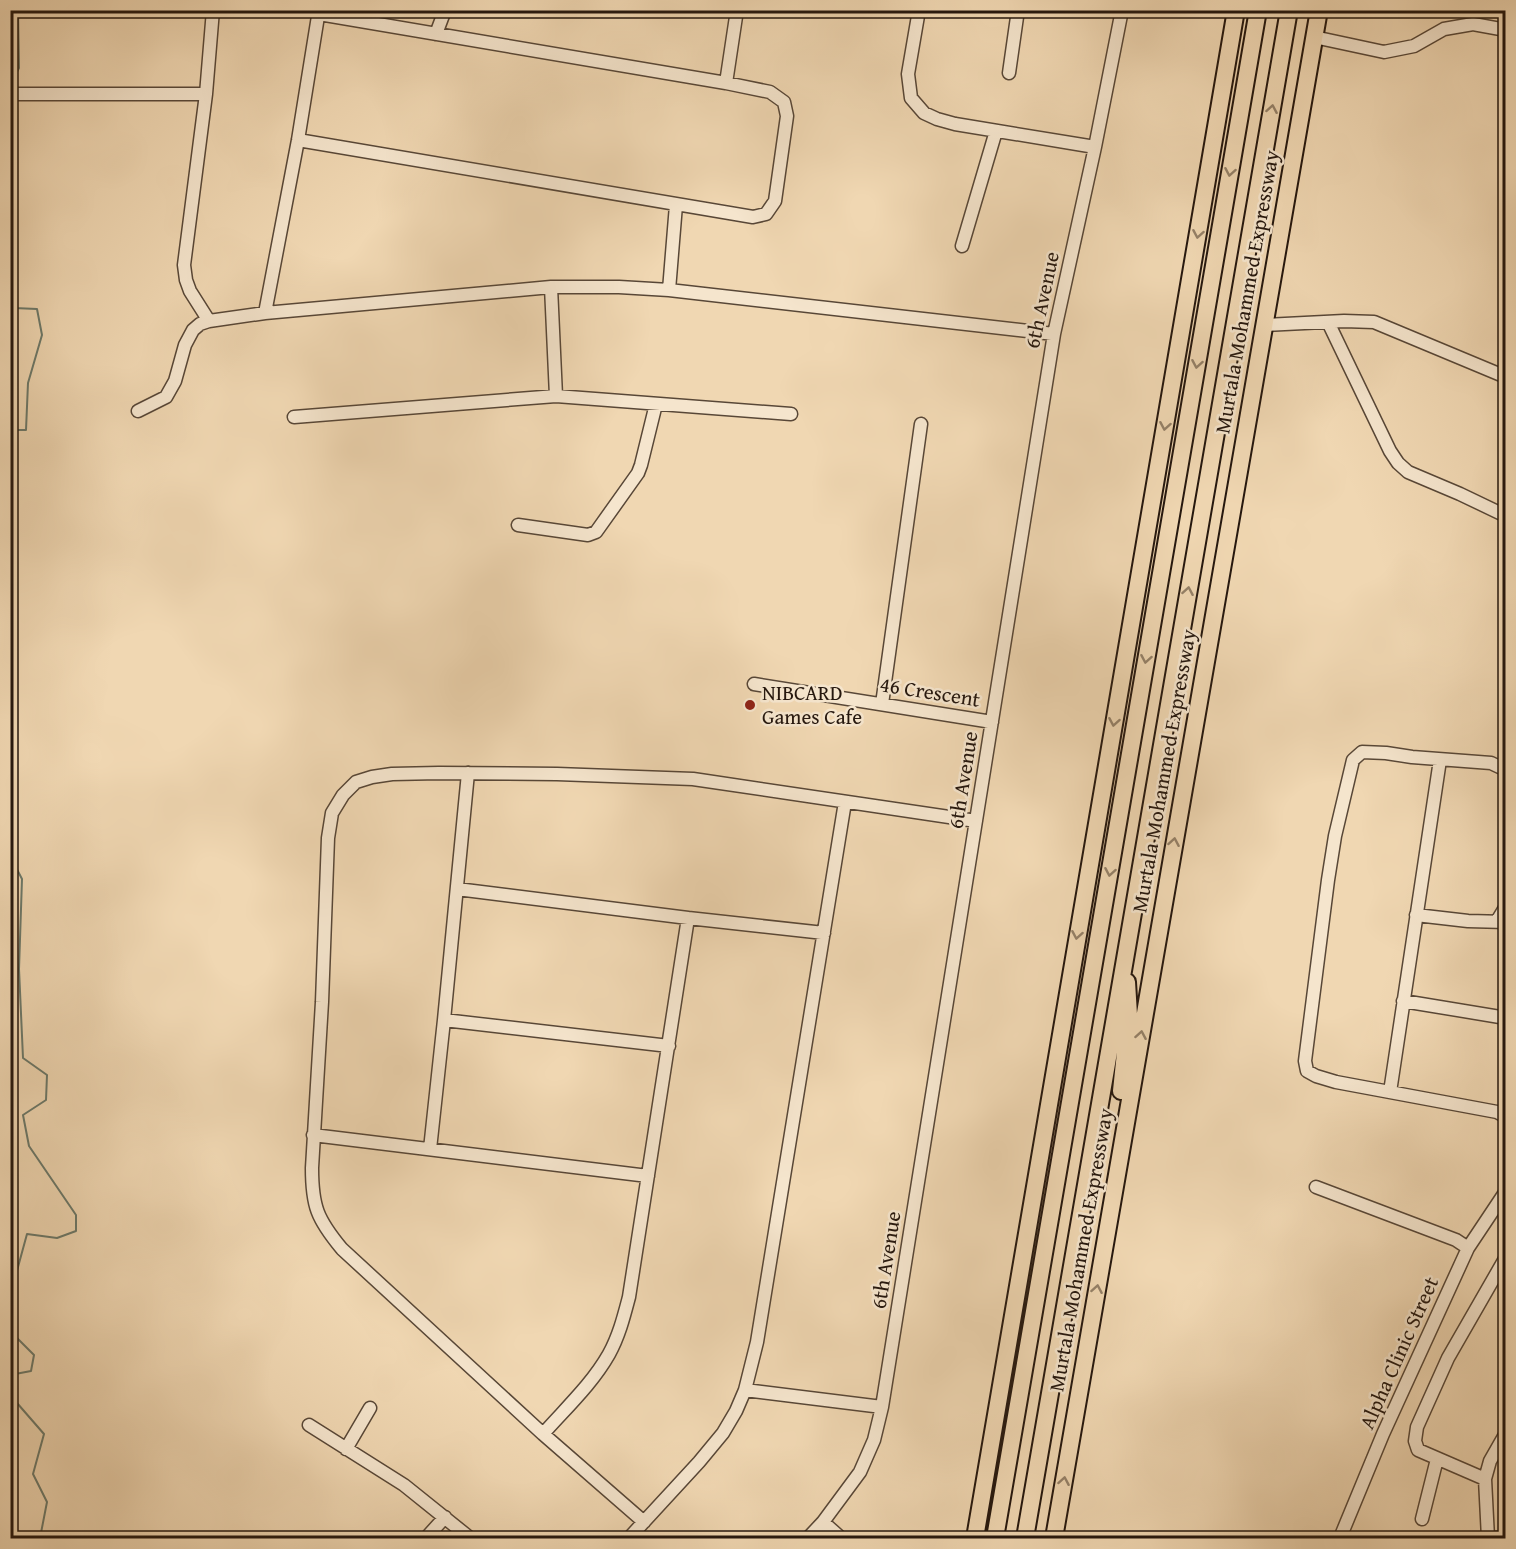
<svg xmlns="http://www.w3.org/2000/svg" width="1516" height="1549" viewBox="0 0 1516 1549" font-family="'Gentium Book Plus',serif">
	<style>
		.lines { fill: none; stroke-linecap: round; stroke-linejoin: round }
		.stream { stroke: #6c796a; stroke-width: 2 }
		.minor-casing { stroke: #584737; stroke-width: 15 }
		.highway-casing { stroke: #25170e; stroke-width: 20 }
		.minor { stroke: #f5e5cd; stroke-width: 12 }
		.highway { stroke: #f0d7b2; stroke-width: 16 }
		.oneway { stroke: #958168 }
		.poi-dot { fill: #8f2418; stroke: #f5e5cd; stroke-width: 2 }
		.labels { text-anchor: middle; stroke-width: 5; stroke-linejoin: round; paint-order: stroke }
		.street-label { font-size: 21px; fill: #25170e; stroke: #f5e5cd }
		.poi-label { font-size: 21px; fill: #25170e; stroke: #f5e5cd; text-anchor: start }
	</style>
	<rect width="100%" height="100%" fill="#f0d7b2"/>
	<filter id="stains"><feTurbulence type="fractalNoise" baseFrequency=".00333" numOctaves="4"/><feColorMatrix values="0 0 0 0 .2 0 0 0 0 .09 0 0 0 0 .02 0 0 0 .5 -.17"/></filter>
	<radialGradient id="worn" r=".72"><stop offset=".6" stop-color="#630" stop-opacity="0"/><stop offset="1" stop-color="#630" stop-opacity=".3"/></radialGradient>
	<g class="lines">
		<path class="stream" d="M 10,85 L 19,68 L 18,10
			M 10,307 L 14,308 L 37,309 L 42,335 L 28,383 L 26,430 L 10,430
			M 10,856 L 22,879 L 19,969 L 23,1058 L 47,1075 L 46,1100 L 23,1115 L 29,1146 L 76,1215 L 76,1231 L 57,1238 L 27,1234 L 15,1278 L 10,1305
			M 10,1331 L 34,1355 L 31,1371 L 10,1375
			M 10,1376 L 17,1403 L 44,1434 L 33,1474 L 47,1502 L 40,1538"/>
		<g class="minor-casing">
			<path id="minor" d="M 919,10 L 908,74 L 911,98 L 924,113 L 937,119 L 955,124 L 1095,147
				M 436,34 L 445,10
				M 1314,37 L 1384,52 L 1414,46 L 1444,29 L 1473,24 L 1506,30
				M 1009,73 L 1018,10
				M 726,83 L 737,10
				M 10,93 L 15,94 L 206,94
				M 298,140 L 753,217 L 766,214 L 775,201 L 787,116 L 784,102 L 770,92 L 726,83 L 319,14
				M 962,246 L 996,131
				M 551,287 L 556,396
				M 669,290 L 676,205
				M 265,313 L 298,140 L 319,10
				M 209,321 L 190,291 L 186,280 L 184,265 L 206,94 L 213,10
				M 1328,322 L 1390,451 L 1398,463 L 1408,472 L 1460,494 L 1506,516
				M 1264,325 L 1344,321 L 1374,322 L 1506,377
				M 138,411 L 166,397 L 175,381 L 185,345 L 193,330 L 200,324 L 209,321 L 265,313 L 551,287 L 619,287 L 669,290 L 1054,334
				M 294,417 L 556,396 L 791,414
				M 518,525 L 588,535 L 596,532 L 638,473 L 641,465 L 656,404
				M 754,684 L 992,722
				M 882,704 L 921,424
				M 1506,770 L 1491,763 L 1412,757 L 1386,753 L 1362,752 L 1353,760 L 1335,836 L 1328,880 L 1305,1061 L 1307,1071 L 1316,1076 L 1336,1082 L 1497,1112 L 1506,1117
				M 457,889 L 688,918 L 824,933
				M 1416,915 L 1468,921 L 1506,922
				M 1497,921 L 1506,906
				M 1403,1001 L 1506,1018
				M 444,1020 L 669,1046
				M 1390,1092 L 1440,760
				M 313,1135 L 648,1176
				M 430,1149 L 444,1020 L 468,773
				M 1316,1187 L 1456,1240 L 1468,1248
				M 745,1390 L 882,1407
				M 309,1425 L 404,1485 L 470,1538
				M 543,1434 C 566,1408 592,1384 609,1354 C 619,1336 624,1316 629,1297 L 688,918
				M 346,1449 L 370,1408
				M 1485,1479 L 1418,1450 L 1415,1441 L 1417,1427 L 1448,1358 L 1506,1257
				M 1422,1519 L 1437,1459
				M 644,1522 L 543,1434 L 342,1249 C 317,1219 312,1206 312,1168 L 322,1002 L 328,838 L 332,813 L 343,795 L 356,782 L 372,777 L 392,774 L 439,773 L 557,774 L 693,779 L 976,821
				M 823,1522 L 841,1538
				M 426,1538 L 445,1517
				M 629,1538 L 699,1462 L 723,1433 L 736,1411 L 745,1390 L 757,1342 L 845,802
				M 808,1538 L 823,1522 L 860,1472 L 874,1440 L 882,1407 L 1054,334 L 1095,147 L 1122,10
				M 1340,1538 L 1383,1434 L 1468,1248 L 1506,1191
				M 1488,1538 L 1485,1479 L 1490,1461 L 1506,1433
				M 1496,1538 L 1506,1537"/>
		</g>
		<g class="highway-casing">
			<path id="highway" d="M 1121,1091 L 1129,1015 L 1127,982
				M 975,1538 L 1236,10
				M 995,1538 L 1258,10
				M 1025,1538 L 1289,10
				M 1054,1538 L 1319,10"/>
		</g>
		<use href="#minor" class="minor"/>
		<use href="#highway" class="highway"/>
	</g>
	<defs><path id="oneway-chevron" d="M-2-3.5L2.5 0L-2 3.5" fill="none" stroke-width="1.6" stroke-linecap="round" stroke-linejoin="round" transform="scale(1.5)"/></defs>
	<g class="oneway">
		<use href="#oneway-chevron" transform="translate(1272 109) rotate(-80)"/>
		<use href="#oneway-chevron" transform="translate(1230 172) rotate(100)"/>
		<use href="#oneway-chevron" transform="translate(1198 234) rotate(100)"/>
		<use href="#oneway-chevron" transform="translate(1197 364) rotate(100)"/>
		<use href="#oneway-chevron" transform="translate(1165 426) rotate(100)"/>
		<use href="#oneway-chevron" transform="translate(1188 591) rotate(-80)"/>
		<use href="#oneway-chevron" transform="translate(1146 659) rotate(100)"/>
		<use href="#oneway-chevron" transform="translate(1114 722) rotate(100)"/>
		<use href="#oneway-chevron" transform="translate(1174 842) rotate(-80)"/>
		<use href="#oneway-chevron" transform="translate(1110 872) rotate(100)"/>
		<use href="#oneway-chevron" transform="translate(1077 935) rotate(100)"/>
		<use href="#oneway-chevron" transform="translate(1141 1035) rotate(-80)"/>
		<use href="#oneway-chevron" transform="translate(1097 1289) rotate(-80)"/>
		<use href="#oneway-chevron" transform="translate(1064 1481) rotate(-80)"/>
	</g>
	<circle class="poi-dot" cx="750" cy="705" r="6"/>
	<g class="labels">
		<g class="street-label">
			<text transform="translate(1247 292) rotate(-80)" y="7">Murtala Mohammed Expressway</text>
			<text transform="translate(1042 300) rotate(-78)" y="7">6th Avenue</text>
			<text transform="translate(930 692) rotate(9)" y="7">46 Crescent</text>
			<text transform="translate(1164 771) rotate(-80)" y="7">Murtala Mohammed Expressway</text>
			<text transform="translate(963 780) rotate(-81)" y="7">6th Avenue</text>
			<text transform="translate(1081 1250) rotate(-80)" y="7">Murtala Mohammed Expressway</text>
			<text transform="translate(886 1260) rotate(-81)" y="7">6th Avenue</text>
			<text transform="translate(1399 1353) rotate(-66)" y="7">Alpha Clinic Street</text>
		</g>
		<g class="poi-label">
			<text x="762" y="700">NIBCARD<tspan x="762" dy="24">Games Cafe</tspan></text>
		</g>
	</g>
	<rect width="1516" height="1549" fill="none" stroke="#f0d7b2" stroke-width="36"/>
	<rect x="12" y="12" width="1492" height="1525" fill="none" stroke="#25170e" stroke-width="3"/>
	<rect x="18" y="18" width="1480" height="1513" fill="none" stroke="#25170e" stroke-width="1.5"/>
	<rect width="100%" height="100%" filter="url(#stains)"/>
	<rect width="100%" height="100%" fill="url(#worn)"/>
</svg>
